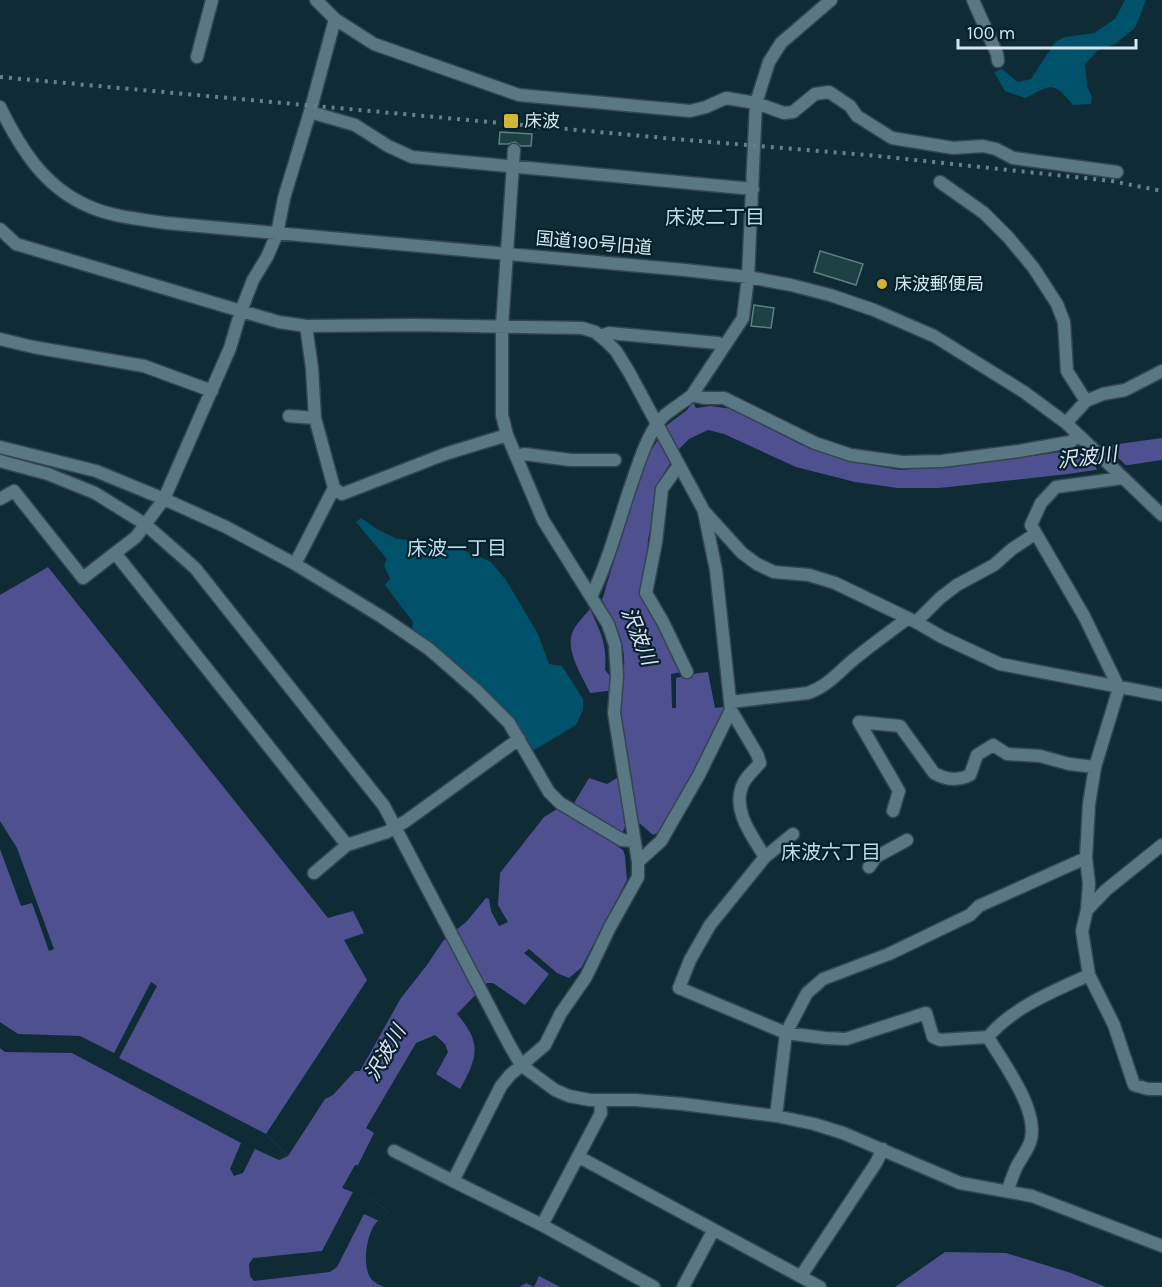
<svg xmlns="http://www.w3.org/2000/svg" width="1162" height="1287" viewBox="0 0 1162 1287" font-family="Karla,'Noto Sans JP',sans-serif">
	<style>
		.green { fill: #00516a }
		.water { fill: #4e5090 }
		.pier { fill: #0f2b36 }
		.building { fill: #1d4043; stroke: #5c8082; stroke-width: 1.5 }
		.lines { fill: none; stroke-linecap: round; stroke-linejoin: round }
		.minor-casing { stroke: #334650; stroke-width: 15 }
		.minor { stroke: #5a7784; stroke-width: 12 }
		.rail { stroke: #698089; stroke-width: 4; stroke-dasharray: 3 6; stroke-linecap: butt }
		.poi-dot { fill: #d5b534; stroke: #04212c; stroke-width: 2 }
		.labels { text-anchor: middle; stroke-width: 4.5; stroke-linejoin: round; paint-order: stroke }
		.poi-label { font-size: 18px; fill: #d6e6ee; stroke: #04212c; text-anchor: start }
		.street-label { font-size: 18px; fill: #d6e6ee; stroke: #04212c }
		.neighbourhood-label { font-size: 20px; fill: #bcddec; stroke: #04212c }
		.water-label { font-size: 20px; font-style: italic; fill: #e0e3f6; stroke: #04212c }
	</style>
	<rect width="100%" height="100%" fill="#0f2b36"/>
	<path class="green" d="M 1125,0 L 1146,0 L 1135,28 L 1115,44 L 1097,51 L 1085,64 L 1087,86 L 1092,97 L 1091,104 L 1073,105 C 1052,80 1052,85 1025,98 L 1005,91 L 994,72 L 1002,69 L 1018,82 L 1031,79 L 1055,42 L 1065,37 L 1094,33 L 1115,19 Z
		M 361,518 L 377,529 L 397,539 L 447,543 L 491,562 L 506,580 L 538,634 L 549,664 L 562,666 L 583,699 L 583,710 L 576,725 L 531,752 L 412,631 L 413,622 L 385,585 L 390,579 L 384,566 L 387,559 L 356,522 Z"/>
	<path class="water" d="M 693,402 L 696,408 L 710,406 L 733,409 L 802,445 L 853,462 L 900,470 L 967,465 L 1162,438 L 1162,460 L 1068,474 L 939,488 L 898,488 L 855,482 L 796,467 L 724,434 L 708,430 L 689,439 L 678,450 L 660,480 L 648,540 L 644,597 L 684,675 L 708,672 L 715,708 L 724,707 L 725,712 L 692,778 L 659,832 L 653,835 L 638,822 L 626,824 L 617,846 L 623,850 L 625,856 L 627,880 L 581,968 L 569,978 L 557,973 L 529,949 L 524,953 L 549,974 L 525,1005 L 493,983 L 487,983 L 457,1014 C 482,1043 478,1057 460,1089 L 436,1074 L 448,1052 L 445,1044 L 435,1035 L 416,1043 L 366,1128 L 374,1133 L 358,1165 L 355,1165 L 342,1188 L 373,1200 L 388,1211 C 383,1217 375,1222 372,1229 C 366,1242 362,1268 372,1280 C 375,1283 380,1285 384,1287 L 0,1287 L 0,595 L 48,567 L 328,918 L 353,911 L 364,933 L 344,940 L 367,980 L 266,1134 L 288,1156 L 325,1099 L 333,1095 L 355,1071 L 360,1071 L 401,998 L 427,965 L 443,941 L 467,921 L 486,898 L 489,899 L 491,911 L 499,926 L 508,922 L 498,905 L 500,873 L 544,817 L 557,809 L 586,827 L 593,816 L 574,803 L 589,778 L 607,784 L 629,771 L 620,712 L 621,693 L 607,691 L 590,693 C 582,675 563,648 574,629 C 578,622 585,615 590,609 C 601,633 607,643 605,670 L 610,676 L 623,677 C 628,645 617,627 602,600 L 644,462 L 667,425 L 687,410 Z
		M 945,1252 L 1006,1253 L 1071,1273 L 1106,1287 L 895,1287 Z
		M 539,1276 L 560,1287 L 520,1287 L 526,1283 L 534,1287 Z"/>
	<path class="pier" d="M 1103,444 L 1129,468 L 1098,472 L 1094,464 L 1077,447 Z
		M 682,672 L 684,676 L 676,678 L 676,708 L 672,708 L 671,674 Z
		M 0,821 L 17,848 L 54,949 L 49,951 L 32,903 L 21,906 L 0,849 Z
		M 151,982 L 157,986 L 119,1058 L 266,1134 L 288,1156 L 279,1160 L 255,1149 L 243,1173 L 234,1176 L 230,1169 L 241,1143 L 72,1053 L 5,1052 L 0,1048 L 0,1022 L 18,1034 L 80,1036 L 114,1053 Z
		M 353,1192 L 373,1200 L 388,1211 L 379,1221 L 364,1214 L 337,1267 L 330,1272 L 254,1281 L 250,1276 L 249,1264 L 253,1258 L 322,1251 Z"/>
	<path class="building" d="M 500,132 L 532,134 L 531,146 L 521,146 L 515,142 L 508,144 L 499,144 Z
		M 820,251 L 863,264 L 856,285 L 814,272 Z
		M 754,305 L 774,308 L 771,328 L 751,326 Z"/>
	<g class="lines">
		<g class="minor-casing">
			<path id="minor" d="M 316,0 L 335,19 L 374,44 L 519,95 L 690,111 L 706,107 L 726,98 L 756,103 L 784,113 L 793,112 L 815,94 L 829,92 L 850,106 L 857,116 L 892,138 L 953,148 L 983,146 L 996,149 L 1013,158 L 1117,172
				M 973,0 L 997,54 L 998,61
				M 335,19 L 310,112 L 284,198 L 277,234 L 267,257 L 253,280 L 241,311 L 279,322 L 306,326 L 415,325 L 582,328 L 595,332 L 606,341 L 616,351 L 629,372 L 704,511 L 742,553 L 757,564 L 774,572 L 809,575 L 835,583 L 916,622 L 942,637 L 1000,664 L 1162,695
				M 197,57 L 212,0
				M 0,107 C 20,148 44,187 88,206 C 112,217 140,219 166,223 L 685,270 L 748,277 L 791,285 L 830,295 L 874,310 L 934,336 L 1024,392 L 1066,423 L 1162,515
				M 310,112 L 355,125 L 388,146 L 412,157 L 753,189
				M 940,182 L 984,213 L 1008,237 L 1033,267 L 1057,304 L 1064,322 L 1067,371 L 1086,401
				M 0,229 L 16,244 L 241,311 L 230,348 L 164,499 L 136,537 L 115,553 L 347,845
				M 306,326 L 312,368 L 315,418 L 334,488 L 342,494 L 445,454 L 507,435
				M 600,336 L 609,333 L 718,343 L 723,347
				M 0,339 L 33,347 L 144,366 L 212,391
				M 692,395 L 743,318 L 748,277 L 756,103 L 769,62 L 781,43 L 831,0
				M 289,416 L 315,418
				M 1066,423 L 1086,401 L 1103,394 L 1125,390 L 1162,371
				M 0,447 L 96,471 L 164,499 L 226,527 L 295,564 L 382,617 L 429,649 L 476,690 L 509,723 L 549,792 L 560,803 L 622,840 L 634,841
				M 516,456 L 524,454 L 571,460 L 615,460
				M 0,461 L 48,474 L 95,493 L 145,524 L 195,568 L 384,806 L 509,1044 L 521,1065 L 555,1090 L 569,1096 L 590,1100 L 636,1100 L 683,1104 L 776,1116 L 814,1124 L 843,1133 L 960,1183 L 1032,1196 L 1162,1246
				M 679,465 L 662,489 L 656,542 L 646,593 L 663,622 L 687,672
				M 1123,478 L 1056,487 L 1041,503 L 1031,525 L 1084,616 L 1119,688 L 1095,767 L 1089,804 L 1086,858 L 1089,884 L 1087,910 L 1082,931 L 1089,975 L 1114,1025 L 1134,1085 L 1148,1089 L 1162,1089
				M 0,499 L 14,491 L 83,578 L 115,553
				M 704,512 L 716,570 L 731,710 L 757,754 L 760,763 C 755,769 748,775 744,782 C 730,808 752,836 765,857 L 710,925 L 690,960 L 679,988 L 786,1033 L 825,1038 L 846,1039 L 926,1013 L 933,1037 L 940,1040 L 988,1037 C 1003,1063 1038,1108 1031,1139 C 1029,1149 1020,1159 1016,1168 C 1013,1175 1010,1183 1008,1190
				M 295,564 L 334,488
				M 591,597 C 608,562 618,524 630,488 C 638,466 645,439 660,420 C 666,412 683,403 692,395 L 704,398 L 724,398 L 815,443 L 851,455 L 902,462 L 942,461 L 1019,451 L 1070,442 L 1079,436
				M 916,622 L 940,598 L 957,585 L 994,565 L 1012,549 L 1035,534
				M 730,702 L 808,693 C 829,686 841,669 858,656 C 874,643 891,631 908,618
				M 859,722 L 900,726 L 934,773 C 946,780 958,781 970,775 L 977,755 L 993,745 L 1007,754 L 1040,756 L 1069,764 L 1095,767
				M 859,722 L 899,791 L 893,811
				M 765,857 L 793,834
				M 638,862 L 661,841 L 699,775 L 731,710
				M 869,867 L 876,857 L 907,840
				M 314,873 L 347,845 L 387,832 L 406,821 L 519,739
				M 1087,910 L 1106,890 L 1162,845
				M 988,1037 C 1013,1007 1054,991 1089,975
				M 776,1116 L 786,1033 L 807,993 L 823,979 L 889,954 L 970,915 L 979,906 L 1086,858
				M 394,1151 L 453,1181 L 501,1086 L 510,1075 L 545,1045 L 561,1013 L 586,977 L 610,927 L 638,877 L 638,862 L 614,713 L 617,676 L 615,645 L 608,624 L 543,520 L 507,435 L 502,415 L 502,326 L 514,150
				M 579,1157 L 820,1287
				M 453,1181 L 542,1225 L 654,1287
				M 542,1225 L 601,1113 L 600,1100
				M 801,1276 L 876,1163 L 883,1149
				M 683,1287 L 713,1231"/>
		</g>
		<use href="#minor" class="minor"/>
		<path class="rail" d="M 0,77 L 686,140 L 868,155 L 1112,181 L 1162,191"/>
	</g>
	<g class="poi-dot">
		<rect x="503" y="113" width="16" height="16" rx="3"/>
		<circle cx="882" cy="284" r="6"/>
	</g>
	<g class="labels">
		<g class="poi-label">
			<text x="524" y="127">床波</text>
			<text x="894" y="290">床波郵便局</text>
		</g>
		<g class="street-label">
			<text transform="translate(594 243) rotate(5)" y="6">国道190号旧道</text>
		</g>
		<g class="neighbourhood-label">
			<text x="715" y="224">床波二丁目</text>
			<text x="457" y="555">床波一丁目</text>
			<text x="831" y="859">床波六丁目</text>
		</g>
		<g class="water-label">
			<text transform="translate(1087 457) rotate(-7)" y="7">沢波川</text>
			<text transform="translate(639 636) rotate(68)" y="7">沢波川</text>
			<text transform="translate(385 1053) rotate(-60)" y="7">沢波川</text>
		</g>
	</g>
	<path d="M958 39v9h178v-9" fill="none" stroke="#d6e6ee" stroke-width="3"/>
	<text x="967" y="39" font-size="18" fill="#d6e6ee" stroke="#04212c" stroke-width="4.5" paint-order="stroke">100 m</text>
</svg>
